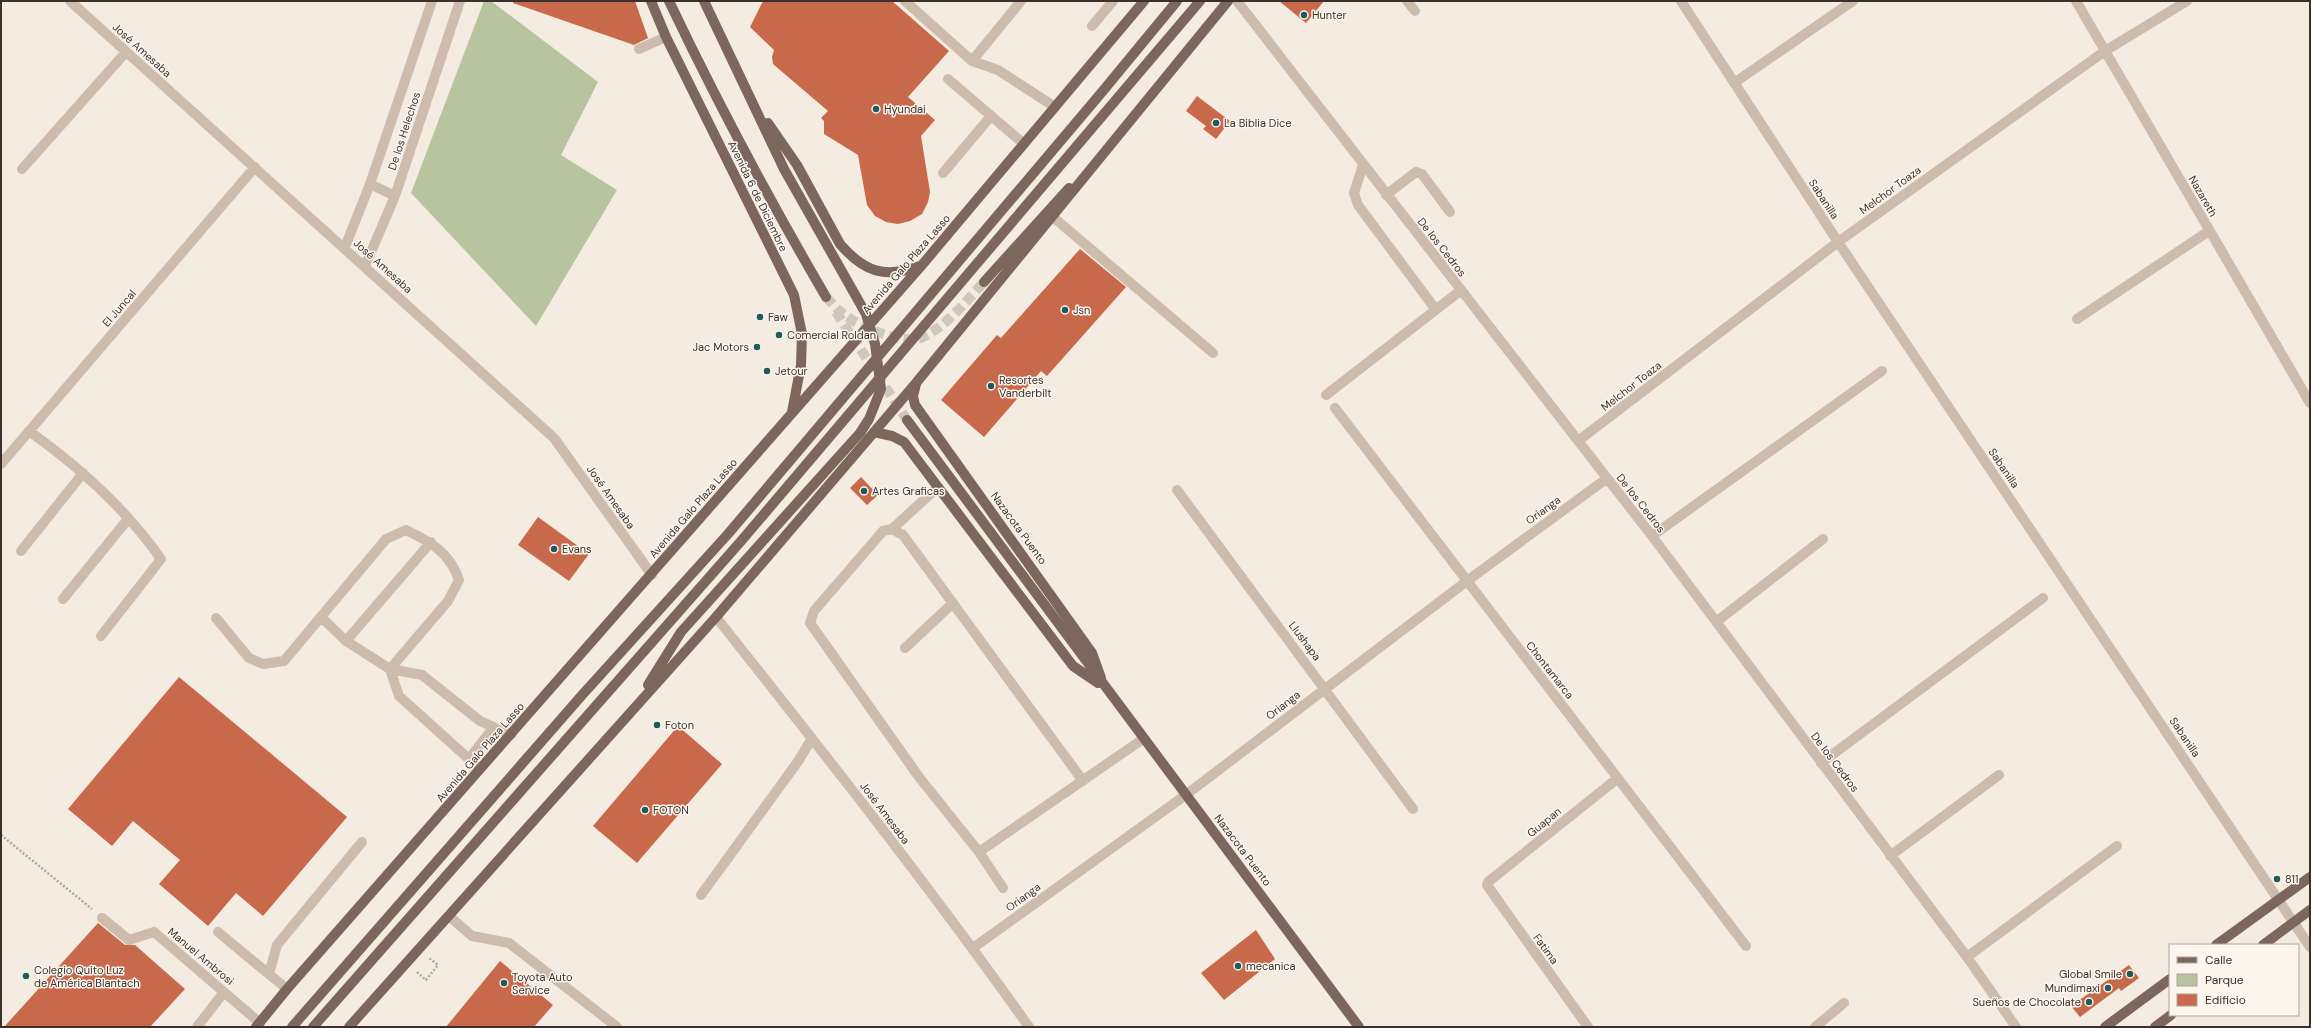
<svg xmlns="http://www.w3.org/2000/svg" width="2311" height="1028" viewBox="0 0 2311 1028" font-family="'DM Sans',sans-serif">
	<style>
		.green { fill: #b8c4a0 }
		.building { fill: #c8694b }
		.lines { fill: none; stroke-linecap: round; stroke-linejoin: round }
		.major-tunnel { stroke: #cfc6bd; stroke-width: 10; stroke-dasharray: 10 5; stroke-linecap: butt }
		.path { stroke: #b9a596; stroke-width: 2.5; stroke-dasharray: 2 2; stroke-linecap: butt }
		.minor { stroke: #cdbbac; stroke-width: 10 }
		.major { stroke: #7d675c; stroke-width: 10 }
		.poi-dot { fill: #1f5a5e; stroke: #fbf5ee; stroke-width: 1.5 }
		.labels { text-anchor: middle; stroke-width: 3; stroke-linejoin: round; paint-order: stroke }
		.poi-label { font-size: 11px; fill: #3b302b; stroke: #fbf5ee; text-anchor: start }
		.street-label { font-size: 11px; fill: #3b302b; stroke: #fbf5ee }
	</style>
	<rect width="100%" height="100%" fill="#f4ebe1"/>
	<path class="green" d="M 484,1 L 491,1 L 598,82 L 561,155 L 617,190 L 536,326 L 411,193 Z"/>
	<path class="building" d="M 513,1 L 635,1 L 648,38 L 634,45 L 513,3 Z
		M 763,1 L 892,1 L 949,51 L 908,97 L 935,120 L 921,136 L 930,192 L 928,202 L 922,214 L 910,221 L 898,224 L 886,222 L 875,216 L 867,205 L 858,155 L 824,134 L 824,121 L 821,118 L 828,111 L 773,64 L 772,57 L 774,50 L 750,27 Z
		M 1279,1 L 1324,1 L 1306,23 Z
		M 1197,96 L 1230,121 L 1216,139 L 1203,129 L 1206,126 L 1186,111 Z
		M 1080,249 L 1126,287 L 1047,376 L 1041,371 L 984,437 L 941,400 L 997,335 L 1001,338 Z
		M 861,477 L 878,495 L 867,505 L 850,488 Z
		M 538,517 L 589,554 L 569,581 L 518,545 Z
		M 179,677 L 347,817 L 263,916 L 236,893 L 208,926 L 159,884 L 180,860 L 133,821 L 112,846 L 68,809 Z
		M 678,726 L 722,764 L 637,863 L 593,826 Z
		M 98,923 L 125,945 L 135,945 L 185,989 L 150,1027 L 4,1027 Z
		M 1256,930 L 1275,959 L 1224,1000 L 1201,973 Z
		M 500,961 L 553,1005 L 534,1027 L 446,1027 Z
		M 2129,965 L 2139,978 L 2121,991 L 2119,988 L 2080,1017 L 2071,1006 Z"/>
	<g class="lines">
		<path class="major-tunnel" d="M 826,297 C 832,303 838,311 846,316 C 861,327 905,346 923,337 C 947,326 967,300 984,282
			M 836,312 L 907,420"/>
		<path class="path" d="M 1,835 L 92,909
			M 417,972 L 426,980 L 438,965 L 429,958"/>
		<path class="minor" d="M 70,1 L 554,438 L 652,575
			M 905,1 L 972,61 L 998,70 L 1055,107
			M 1237,1 L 1652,536 L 1967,957 L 2016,1027
			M 1407,1 L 1415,11
			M 1681,1 L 1838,242 L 2310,947
			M 2076,1 L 2310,403
			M 1092,26 L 1113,1
			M 639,49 L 666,37
			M 972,61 L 1021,1
			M 948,79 L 1024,144
			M 1734,83 L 1853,1
			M 1363,165 L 1354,193 L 1358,205 L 1436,310
			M 22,169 L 126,52
			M 943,173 L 991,116
			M 370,184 L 395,196
			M 1386,195 L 1416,172 L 1422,174 L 1450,212
			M 1053,217 L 1213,353
			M 345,247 L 370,184 L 432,1
			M 365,266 L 395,196 L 460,1
			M 2077,319 L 2209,231
			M 1326,395 L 1460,291
			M 1335,408 L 1746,946
			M 29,431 C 78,466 126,509 161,559 L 101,636
			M 1578,441 L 1838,242 L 2105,51 L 2187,1
			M 1,464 L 255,167
			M 1177,490 L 1413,809
			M 892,529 L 938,487
			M 1652,536 L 1882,371
			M 21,551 L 83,473
			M 63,599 L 128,519
			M 321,617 L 346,641 L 390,669 L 422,675 L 480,721 L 511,735
			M 716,617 C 823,752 930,887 1029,1027
			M 216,618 L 249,658 L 263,664 L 284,661 L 386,539 L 406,530 C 431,542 450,553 459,580 L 448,601 L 390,669
			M 1716,622 L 1823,539
			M 346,641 L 431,542
			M 905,648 L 953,603
			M 390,669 L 399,696 L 480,769
			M 469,759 L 493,728
			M 1821,763 L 2043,598
			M 979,852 L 919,777 L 810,623 L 814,611 L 883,531 L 892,529 L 903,535 L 1083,781
			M 1890,856 L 1999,775
			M 1003,888 L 979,852 L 1143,739
			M 701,895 L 799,760 L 812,738
			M 449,916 L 472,936 L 509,943 L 617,1027
			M 102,918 L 129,940 L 154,932 L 260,1023
			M 218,932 L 287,989
			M 973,948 L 1187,794 L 1467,581 L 1606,479
			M 1967,957 L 2117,846
			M 269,974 L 277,945 L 362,842
			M 197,1027 L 224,992
			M 1588,1027 L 1487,885 L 1488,882 L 1618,778
			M 1815,1027 L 1844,1003"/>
		<path class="major" d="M 651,1 L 666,37 L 794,295 L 802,334 L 801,365 L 792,412
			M 669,1 C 717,102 770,201 826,297
			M 768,123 L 797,165 L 840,244 C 864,272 885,279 920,266
			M 984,282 L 1069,188
			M 916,384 L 913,396 L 915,405 L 1092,653 L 1101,678
			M 907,420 C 1057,623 1209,824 1359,1027
			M 874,432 L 892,436 L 904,442 L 1073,666 L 1098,683
			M 648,685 L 681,632 L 860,433 L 869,419 L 881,389 L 875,344 L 866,314 L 784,169 L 704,1
			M 2216,945 L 2310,877
			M 2263,945 L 2310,910
			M 256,1027 L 287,989 L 922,265 L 1144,1
			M 292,1027 L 583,694 L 728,534 L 1102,92 L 1177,1
			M 313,1027 L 742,540 L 1200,1
			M 349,1027 L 716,617 L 916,383 L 1228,1
			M 2105,1027 L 2170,979
			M 2155,1027 L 2171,1015"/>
	</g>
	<g class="poi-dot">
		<circle cx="1304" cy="15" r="4"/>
		<circle cx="876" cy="109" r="4"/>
		<circle cx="1216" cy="123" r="4"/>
		<circle cx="1065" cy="310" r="4"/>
		<circle cx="760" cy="317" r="4"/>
		<circle cx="779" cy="335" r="4"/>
		<circle cx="757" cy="347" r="4"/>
		<circle cx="767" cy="371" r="4"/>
		<circle cx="991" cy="386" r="4"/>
		<circle cx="864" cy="491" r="4"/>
		<circle cx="554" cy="549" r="4"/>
		<circle cx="657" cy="725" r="4"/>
		<circle cx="645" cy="810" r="4"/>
		<circle cx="2277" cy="879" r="4"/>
		<circle cx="1238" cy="966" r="4"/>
		<circle cx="2130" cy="974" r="4"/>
		<circle cx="26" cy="976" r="4"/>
		<circle cx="504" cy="983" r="4"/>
		<circle cx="2108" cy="988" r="4"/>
		<circle cx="2089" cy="1002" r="4"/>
	</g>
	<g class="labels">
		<g class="poi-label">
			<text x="1312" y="19">Hunter</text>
			<text x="884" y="113">Hyundai</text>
			<text x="1224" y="127">La Biblia Dice</text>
			<text x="1073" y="314">Jsn</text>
			<text x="768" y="321">Faw</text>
			<text x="787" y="339">Comercial Roldan</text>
			<text x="749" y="351" text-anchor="end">Jac Motors</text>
			<text x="775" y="375">Jetour</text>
			<text x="999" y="384">Resortes<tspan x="999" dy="13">Vanderbilt</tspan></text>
			<text x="872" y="495">Artes Graficas</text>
			<text x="562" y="553">Evans</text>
			<text x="665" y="729">Foton</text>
			<text x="653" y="814">FOTON</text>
			<text x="2285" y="883">811</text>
			<text x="1246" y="970">mecanica</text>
			<text x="34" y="974">Colegio Quito Luz<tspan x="34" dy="13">de América Blantach</tspan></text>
			<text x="2122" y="978" text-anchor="end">Global Smile</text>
			<text x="512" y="981">Toyota Auto<tspan x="512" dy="13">Service</tspan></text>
			<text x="2100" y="992" text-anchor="end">Mundimaxi</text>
			<text x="2081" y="1006" text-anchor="end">Sueños de Chocolate</text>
		</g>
		<g class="street-label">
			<text transform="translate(142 50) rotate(42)" y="4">José Amesaba</text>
			<text transform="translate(404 131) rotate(-72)" y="4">De los Helechos</text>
			<text transform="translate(1890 190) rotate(-36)" y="4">Melchor Toaza</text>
			<text transform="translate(758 196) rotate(64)" y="4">Avenida 6 de Diciembre</text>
			<text transform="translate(2203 196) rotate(60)" y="4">Nazareth</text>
			<text transform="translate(1824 199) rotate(57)" y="4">Sabanilla</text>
			<text transform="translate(1442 247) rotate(52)" y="4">De los Cedros</text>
			<text transform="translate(906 264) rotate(-49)" y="4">Avenida Galo Plaza Lasso</text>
			<text transform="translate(383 266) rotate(42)" y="4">José Amesaba</text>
			<text transform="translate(119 308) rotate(-49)" y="4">El Juncal</text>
			<text transform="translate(1631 386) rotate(-38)" y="4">Melchor Toaza</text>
			<text transform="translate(2004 468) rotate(56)" y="4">Sabanilla</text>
			<text transform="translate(611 497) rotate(55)" y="4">José Amesaba</text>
			<text transform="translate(1641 503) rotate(52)" y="4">De los Cedros</text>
			<text transform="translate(693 508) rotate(-49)" y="4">Avenida Galo Plaza Lasso</text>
			<text transform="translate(1543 510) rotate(-36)" y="4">Orianga</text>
			<text transform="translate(1019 528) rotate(54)" y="4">Nazacota Puento</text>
			<text transform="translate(1305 641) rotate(53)" y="4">Llushapa</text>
			<text transform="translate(1550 670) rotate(52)" y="4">Chontamarca</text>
			<text transform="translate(1283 705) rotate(-38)" y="4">Orianga</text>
			<text transform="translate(2185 737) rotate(56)" y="4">Sabanilla</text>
			<text transform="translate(480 752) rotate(-49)" y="4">Avenida Galo Plaza Lasso</text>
			<text transform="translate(1835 762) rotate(53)" y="4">De los Cedros</text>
			<text transform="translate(885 813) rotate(53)" y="4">José Amesaba</text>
			<text transform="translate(1544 822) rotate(-39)" y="4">Guapan</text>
			<text transform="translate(1243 850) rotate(53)" y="4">Nazacota Puento</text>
			<text transform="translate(1023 897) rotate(-36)" y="4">Orianga</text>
			<text transform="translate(1546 949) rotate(54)" y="4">Fatima</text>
			<text transform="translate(201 956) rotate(40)" y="4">Manuel Ambrosi</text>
		</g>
	</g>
	<rect width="2311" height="1028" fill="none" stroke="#3b302b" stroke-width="4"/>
	<rect x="2169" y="944" width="130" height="72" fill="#fbf5ee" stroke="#aea6a0"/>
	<rect x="2177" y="957" width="20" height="6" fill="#7d675c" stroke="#aea6a0"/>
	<text x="2205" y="964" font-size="12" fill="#3b302b">Calle</text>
	<rect x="2177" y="974" width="20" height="12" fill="#b8c4a0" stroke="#aea6a0"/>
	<text x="2205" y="984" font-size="12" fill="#3b302b">Parque</text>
	<rect x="2177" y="994" width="20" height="12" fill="#c8694b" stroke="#aea6a0"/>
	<text x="2205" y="1004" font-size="12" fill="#3b302b">Edificio</text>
</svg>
